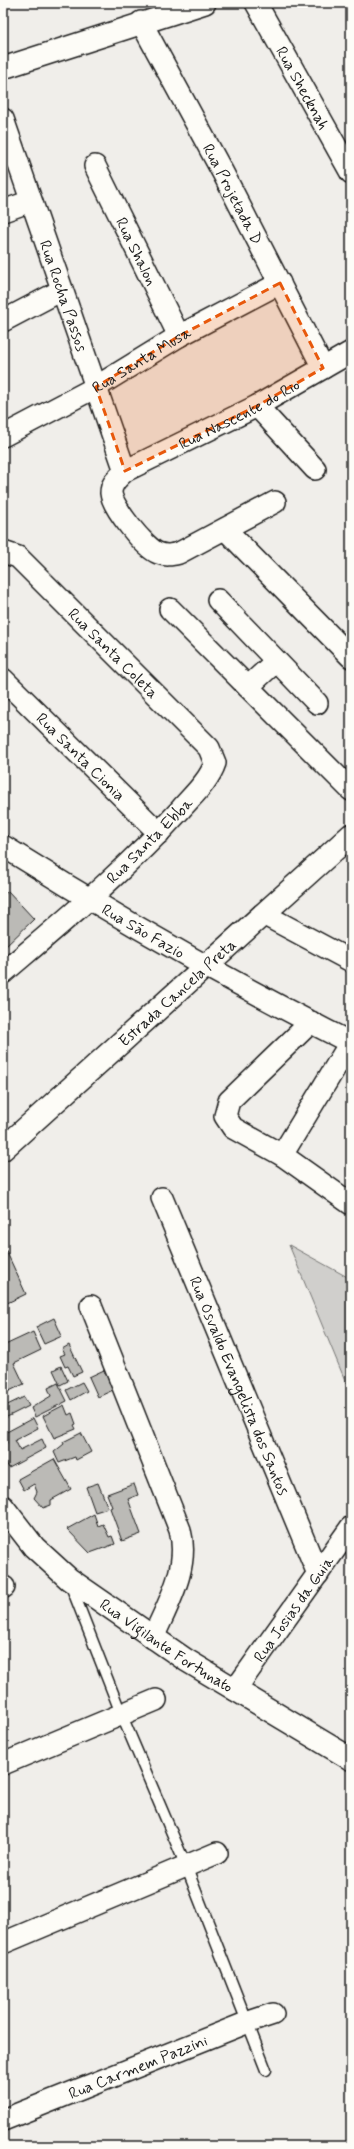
<svg xmlns="http://www.w3.org/2000/svg" width="354" height="2149" viewBox="0 0 354 2149" font-family="Mynerve,sans-serif">
	<style>
		.green { fill: #d0cfcc; stroke: #767674 }
		.building { fill: #bbbab6; stroke: #1c1c1c }
		.lines { fill: none; stroke-linecap: round; stroke-linejoin: round }
		.service-casing { stroke: #1c1c1c; stroke-width: 13 }
		.minor-casing { stroke: #1c1c1c; stroke-width: 24 }
		.tertiary-casing { stroke: #1c1c1c; stroke-width: 25 }
		.service { stroke: #fdfcf7; stroke-width: 10 }
		.minor { stroke: #fdfcf7; stroke-width: 21 }
		.tertiary { stroke: #fdfcf7; stroke-width: 22 }
		.marked { fill: #e8590c; fill-opacity: 0.2; stroke: #e8590c; stroke-width: 3; stroke-dasharray: 8 5; stroke-linejoin: round }
		.labels { text-anchor: middle; stroke-width: 3.5; stroke-linejoin: round; paint-order: stroke }
		.street-label { font-size: 16px; fill: #1c1c1c; stroke: #fdfcf7 }
	</style>
	<rect width="100%" height="100%" fill="#f0eeea"/>
	<filter id="ink" filterUnits="userSpaceOnUse"><feTurbulence type="fractalNoise" baseFrequency=".025" numOctaves="2"/><feDisplacementMap in="SourceGraphic" scale="8" xChannelSelector="R" yChannelSelector="G"/><feConvolveMatrix kernelMatrix="1 2 1 2 8 2 1 2 1" color-interpolation-filters="sRGB"/></filter>
	<g filter="url(#ink)">
		<path class="green" d="M 289,1245 L 351,1279 L 351,1387 L 349,1390 Z"/>
		<path class="building" d="M 8,891 L 34,919 L 3,949 L 3,896 Z
			M 3,1244 L 26,1294 L 3,1305 Z
			M 54,1318 L 62,1336 L 44,1344 L 36,1327 Z
			M 33,1332 L 41,1350 L 14,1363 L 24,1384 L 3,1394 L 3,1346 Z
			M 69,1345 L 82,1372 L 73,1376 L 68,1366 L 65,1367 L 60,1356 L 65,1354 L 62,1349 Z
			M 61,1366 L 68,1381 L 60,1385 L 53,1370 Z
			M 104,1370 L 113,1390 L 98,1397 L 89,1377 Z
			M 82,1382 L 87,1391 L 71,1400 L 66,1390 Z
			M 58,1383 L 67,1401 L 35,1417 L 31,1408 L 51,1396 L 48,1388 Z
			M 24,1397 L 29,1406 L 3,1419 L 3,1407 Z
			M 64,1405 L 68,1415 L 72,1413 L 76,1424 L 74,1425 L 76,1429 L 54,1438 L 43,1416 Z
			M 33,1418 L 38,1428 L 15,1440 L 20,1450 L 42,1439 L 46,1448 L 9,1468 L 3,1458 L 3,1445 L 7,1443 L 3,1434 Z
			M 81,1433 L 91,1452 L 76,1460 L 75,1457 L 59,1463 L 54,1452 L 64,1444 L 63,1442 Z
			M 54,1459 L 71,1489 L 51,1500 L 51,1505 L 43,1508 L 34,1498 L 37,1492 L 34,1484 L 24,1490 L 18,1479 Z
			M 98,1483 L 108,1508 L 95,1512 L 86,1487 Z
			M 134,1484 L 138,1495 L 128,1499 L 141,1534 L 122,1541 L 110,1508 L 112,1507 L 107,1494 Z
			M 94,1514 L 98,1526 L 103,1524 L 109,1537 L 112,1536 L 115,1544 L 90,1553 L 67,1529 Z"/>
		<g class="lines">
			<g class="service-casing">
				<path id="service" d="M 71,1586 L 122,1716 L 186,1866 L 266,2070"/>
			</g>
			<g class="minor-casing">
				<g id="minor">
					<path id="s1" d="M 256,3 L 351,173"/>
					<path id="s2" d="M 141,22 L 223,173 L 323,368"/>
					<path d="M 3,68 L 205,3"/>
					<path id="s3" d="M 3,119 L 125,471"/>
					<path id="s4" d="M 95,166 L 179,336"/>
					<path d="M 3,211 L 31,201"/>
					<path d="M 3,321 L 62,290"/>
					<path d="M 257,406 L 315,469"/>
					<path id="s5" d="M 3,436 L 96,387 L 179,336 L 280,283"/>
					<path id="s6" d="M 275,502 L 179,553 C 171,555 166,556 158,553 C 145,548 112,507 111,493 C 111,483 118,478 125,471 L 257,406 L 351,352"/>
					<path d="M 225,529 L 351,657"/>
					<path id="s7" d="M 3,552 L 18,557 L 209,748 L 215,763 C 209,781 193,795 181,809 C 127,869 64,921 3,973"/>
					<path d="M 218,600 L 317,703"/>
					<path d="M 170,609 L 351,790"/>
					<path id="s8" d="M 3,679 L 159,833"/>
					<path d="M 248,687 L 276,661"/>
					<path id="s9" d="M 3,846 C 116,917 232,983 351,1043"/>
					<path d="M 263,914 L 351,961"/>
					<path d="M 311,1022 L 229,1101 L 225,1116 L 233,1128 L 282,1155 L 351,1204"/>
					<path d="M 282,1155 L 350,1043"/>
					<path id="s10" d="M 162,1198 L 318,1574"/>
					<path d="M 91,1306 L 180,1530 C 190,1568 168,1603 153,1638"/>
					<path d="M 3,1587 L 4,1587"/>
					<path id="s11" d="M 235,1690 L 351,1527"/>
					<path d="M 3,1764 L 156,1700"/>
					<path d="M 3,1943 L 217,1853"/>
					<path id="s12" d="M 3,2120 L 246,2023 L 273,2014"/>
				</g>
			</g>
			<g class="tertiary-casing">
				<g id="tertiary">
					<path id="s13" d="M 3,1149 L 351,835"/>
					<path id="s14" d="M 3,1507 L 34,1547 L 69,1579 L 186,1660 L 351,1759"/>
				</g>
			</g>
			<use href="#service" class="service"/>
			<use href="#minor" class="minor"/>
			<use href="#tertiary" class="tertiary"/>
		</g>
	</g>
	<path class="marked" d="M 280,283 L 323,368 L 257,406 L 125,471 L 96,387 L 179,336 Z"/>
	<g class="labels">
		<g class="street-label">
			<text dy="6" stroke="none"><textPath href="#s1" startOffset="97">Rua Shecknah</textPath></text>
			<text dy="6" stroke="none"><textPath href="#s2" startOffset="195">Rua Projetada D</textPath></text>
			<text dy="6" stroke="none"><textPath href="#s4" startOffset="95">Rua Shalon</textPath></text>
			<text dy="6" stroke="none"><textPath href="#s3" startOffset="187">Rua Rocha Passos</textPath></text>
			<text dy="6" stroke="none"><textPath href="#s5" startOffset="158">Rua Santa Musa</textPath></text>
			<text dy="6" stroke="none"><textPath href="#s6" startOffset="362">Rua Nascente do Rio</textPath></text>
			<text dy="6" stroke="none"><textPath href="#s7" startOffset="151">Rua Santa Coleta</textPath></text>
			<text dy="6" stroke="none"><textPath href="#s8" startOffset="110">Rua Santa Cionia</textPath></text>
			<text transform="translate(149 840) rotate(-45)" y="6">Rua Santa Ebba</text>
			<text dy="6" stroke="none"><textPath href="#s9" startOffset="164">Rua São Fazio</textPath></text>
			<text dy="6" stroke="none"><textPath href="#s13" startOffset="234">Estrada Cancela Preta</textPath></text>
			<text dy="6" stroke="none"><textPath href="#s10" startOffset="203">Rua Osvaldo Evangelista dos Santos</textPath></text>
			<text dy="6" stroke="none"><textPath href="#s11" startOffset="100">Rua Josias da Guia</textPath></text>
			<text dy="6" stroke="none"><textPath href="#s14" startOffset="216">Rua Vigilante Fortunato</textPath></text>
			<text dy="6" stroke="none"><textPath href="#s12" startOffset="145">Rua Carmem Pazzini</textPath></text>
		</g>
	</g>
	<rect width="354" height="2149" fill="none" stroke="#fdfcf7" stroke-width="16"/>
	<rect x="8" y="8" width="338" height="2133" fill="none" stroke="#1c1c1c" stroke-width="1.5" filter="url(#ink)"/>
</svg>
